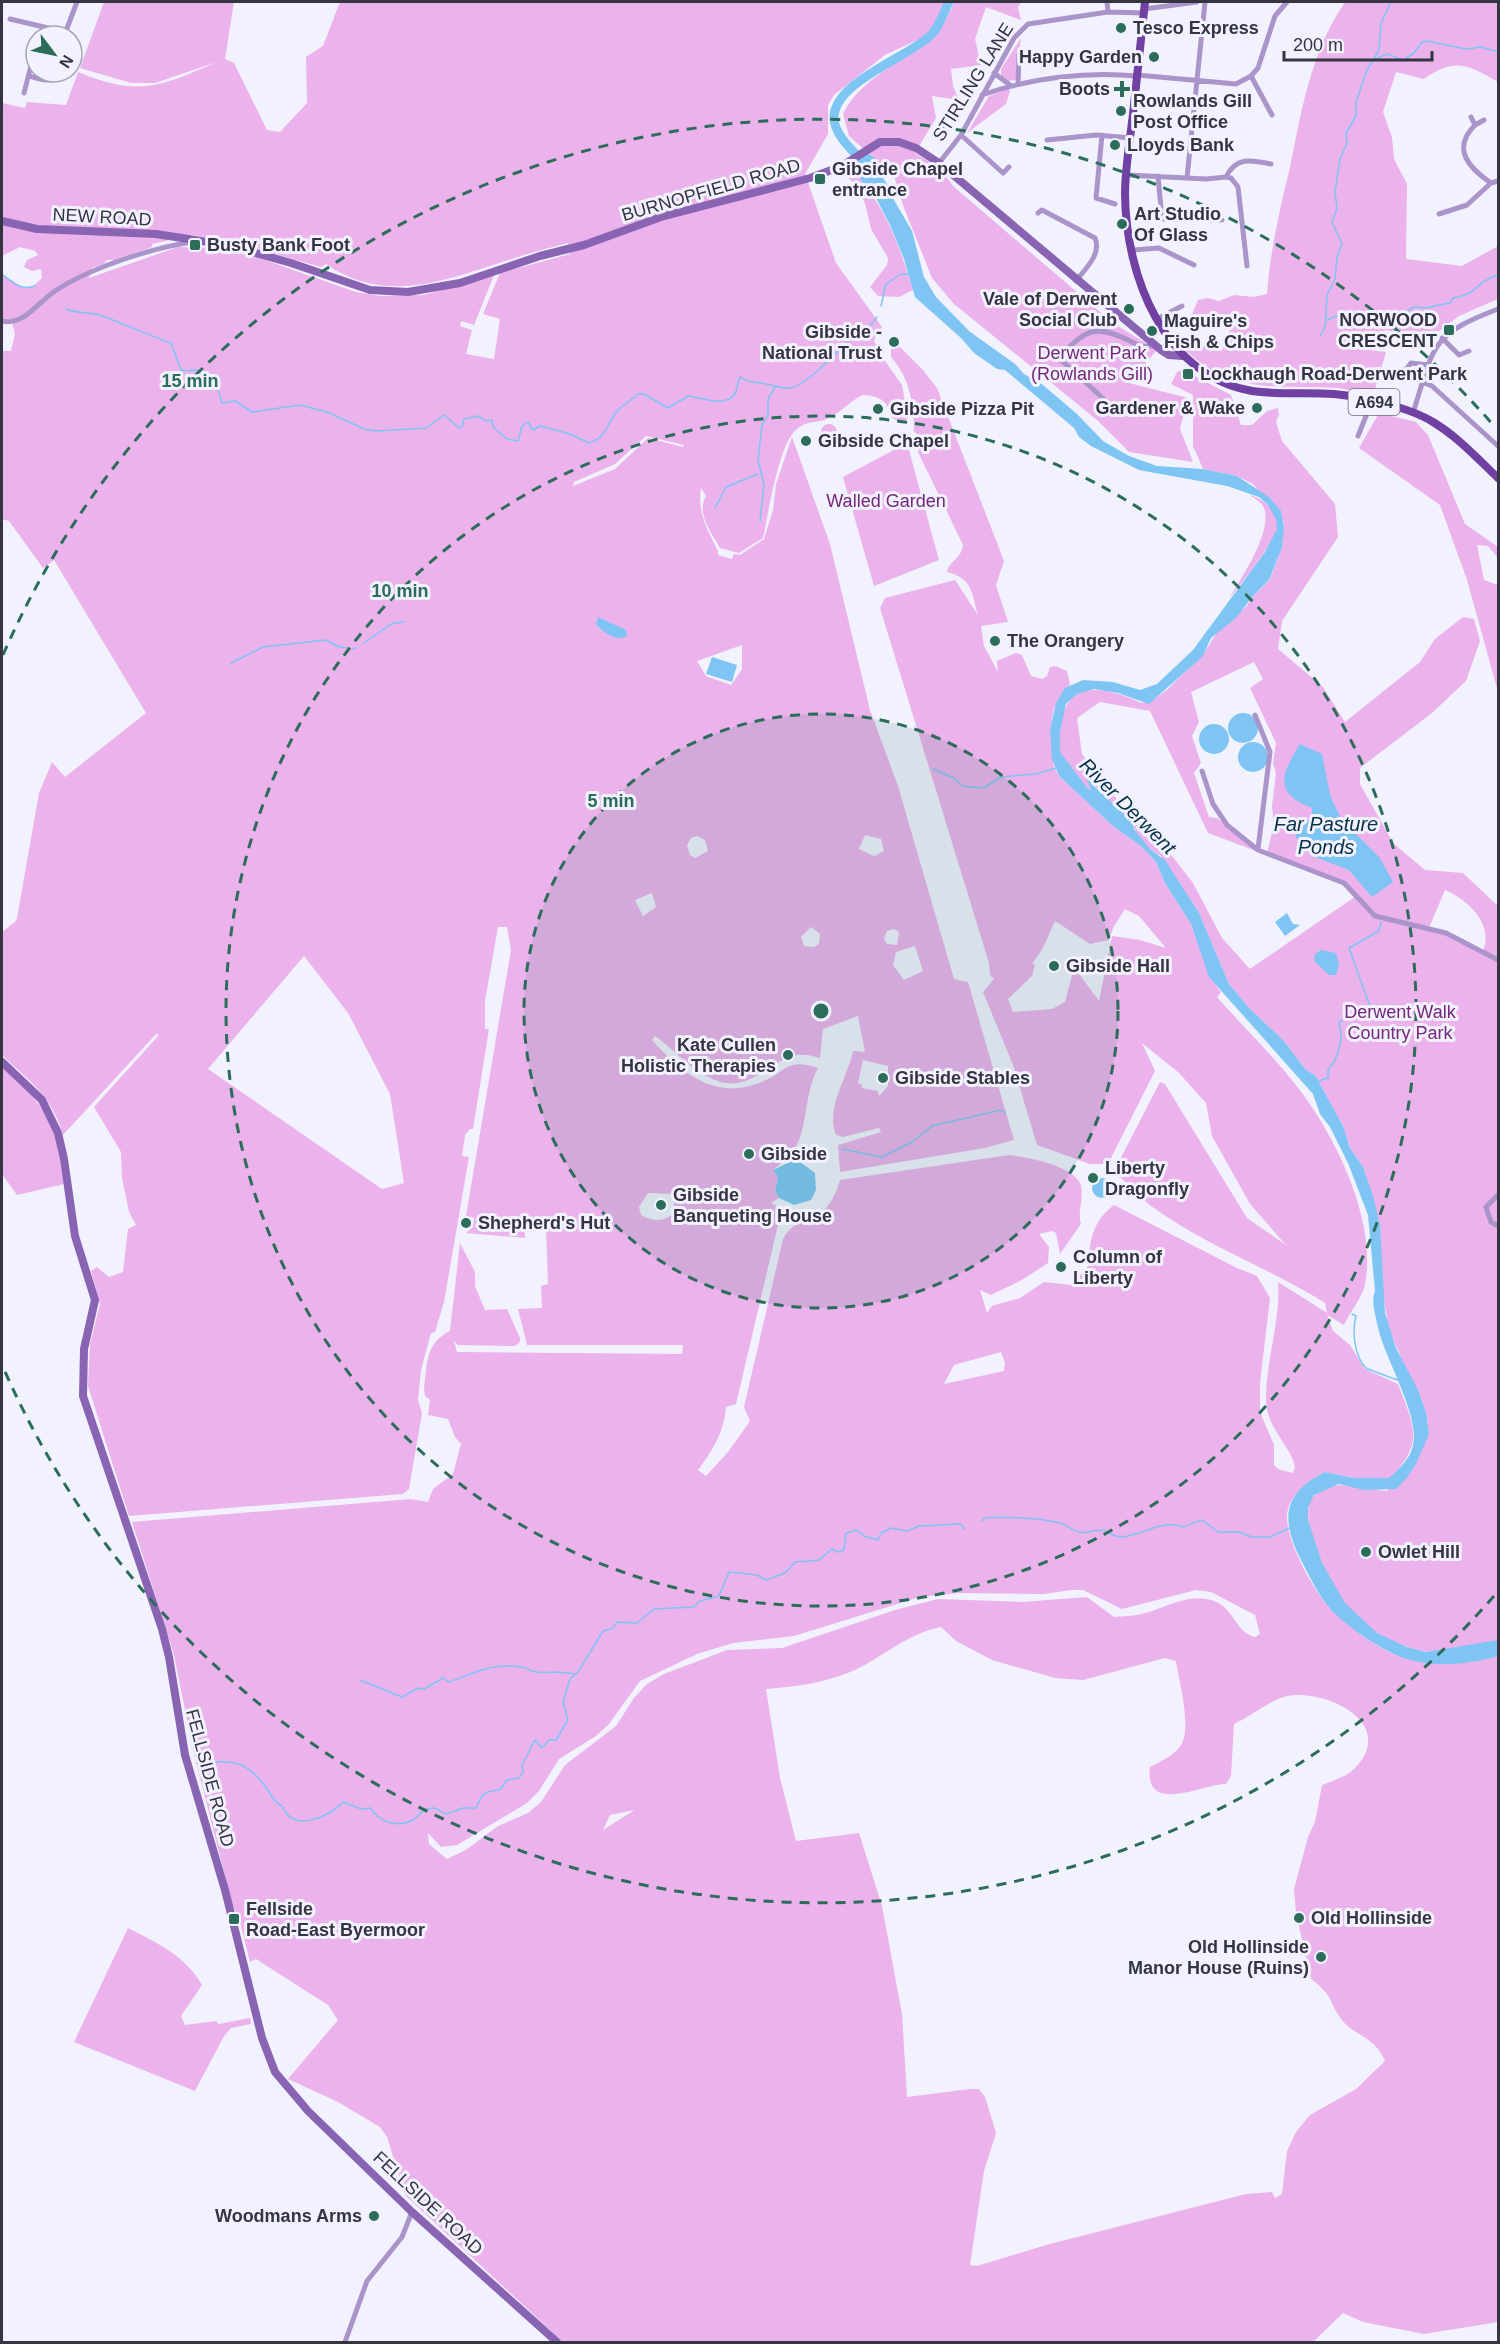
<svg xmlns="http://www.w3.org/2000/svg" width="1500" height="2344" viewBox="0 0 1500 2344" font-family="Helvetica,sans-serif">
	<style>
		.green { fill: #ebb2ec; fill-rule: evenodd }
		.water { fill: #7ec5f3 }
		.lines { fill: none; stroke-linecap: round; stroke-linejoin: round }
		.stream { stroke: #7ec5f3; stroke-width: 1.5 }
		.river { stroke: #7ec5f3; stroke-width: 9 }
		.street { stroke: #ab94ca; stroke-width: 5 }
		.secondary { stroke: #8964b3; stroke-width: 8 }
		.primary { stroke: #7040a2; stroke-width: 8 }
		.ring { fill: none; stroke: #2c6c5b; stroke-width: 3; stroke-dasharray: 10 8 }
		.poi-dot { fill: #2c6c5b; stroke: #f1f2fe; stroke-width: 2 }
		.labels { text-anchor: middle; stroke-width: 6; stroke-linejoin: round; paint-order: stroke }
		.shield { fill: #f1f2fe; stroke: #6d6e7a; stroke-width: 1.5 }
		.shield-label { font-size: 16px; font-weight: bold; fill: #343541 }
		.poi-label { font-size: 18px; font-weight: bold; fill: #343541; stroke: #f1f2fe; text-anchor: start }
		.street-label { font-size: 18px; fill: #343541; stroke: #f1f2fe }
		.park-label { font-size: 18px; fill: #752779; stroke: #f1f2fe }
		.water-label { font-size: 20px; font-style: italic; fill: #073148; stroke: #f1f2fe }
		.centre { fill: #2c6c5b; stroke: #f1f2fe; stroke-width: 3 }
		.ring-label { font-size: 18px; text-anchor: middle; font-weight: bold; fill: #2c6c5b; stroke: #f1f2fe; stroke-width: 6; stroke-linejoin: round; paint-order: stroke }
	</style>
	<rect width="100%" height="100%" fill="#f1f2fe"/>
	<path class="green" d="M 104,2 L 234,2 L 225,59 L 234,63 L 267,130 L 280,132 L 307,103 L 306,57 L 323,46 L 340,2 L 946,2 L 943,12 L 926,36 L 885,55 L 834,95 L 828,105 L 828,134 L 805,174 L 836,263 L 882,327 L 874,340 L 880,354 L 902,385 L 908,418 L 903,422 L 892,418 C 888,401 880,396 863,395 C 849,401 839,415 824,420 C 815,423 807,421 798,428 C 778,443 769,512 763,538 L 739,553 L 720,548 C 711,532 696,514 706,496 L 701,488 C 697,512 707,529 718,551 L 718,555 L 732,559 L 734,554 L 740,555 L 764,539 L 773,510 L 776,484 L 792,437 L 830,544 L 870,710 L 898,786 L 954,979 L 968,982 L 1014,1140 L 985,1148 L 840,1172 L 838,1145 L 881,1132 L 879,1128 L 843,1137 L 836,1135 C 825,1108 848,1077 853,1051 L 865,1052 L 858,1016 L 823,1029 L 820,1058 C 813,1056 805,1054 797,1055 C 766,1061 748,1099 706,1076 C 687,1066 672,1048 655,1036 L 652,1040 C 680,1071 714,1101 759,1083 C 787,1073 784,1057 818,1068 C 804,1093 808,1129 794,1150 C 789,1159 781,1163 773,1170 L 778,1178 L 775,1191 L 779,1198 L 771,1203 L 782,1208 L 736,1404 L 726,1407 C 724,1432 713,1450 698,1470 L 706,1476 L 728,1452 L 750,1421 L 744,1407 L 783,1239 C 802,1207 825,1231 840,1180 L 1009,1155 C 1027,1157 1076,1166 1081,1186 C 1084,1199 1077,1211 1081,1224 L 1060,1254 L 1056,1233 L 1052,1231 L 1039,1234 L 1049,1247 L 1048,1263 L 1020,1281 L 991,1295 L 980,1290 L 987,1313 L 992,1306 L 1020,1298 L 1044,1282 L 1072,1285 L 1089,1265 C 1089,1240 1093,1221 1114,1205 L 1237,1268 L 1257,1276 L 1270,1298 L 1260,1383 L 1260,1412 L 1274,1445 L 1274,1465 L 1278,1469 L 1292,1473 L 1295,1469 C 1294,1449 1267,1429 1266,1402 C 1265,1362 1281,1322 1278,1282 L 1327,1313 L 1325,1303 C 1269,1268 1204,1245 1151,1206 C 1138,1196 1126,1182 1114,1171 L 1160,1082 L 1165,1084 L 1247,1218 L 1286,1245 L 1250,1204 L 1212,1136 L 1206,1103 L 1179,1073 L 1142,1043 L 1155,1071 L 1108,1164 L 1090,1164 L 1037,1145 L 1013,1065 L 983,992 L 994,979 L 990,975 L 989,963 L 880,608 L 885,598 L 955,580 L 978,615 C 971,591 973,579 947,572 C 950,560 962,558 963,545 L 918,452 L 920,436 L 914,432 C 914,405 910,378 891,357 L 891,349 L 898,345 L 923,370 L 937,388 L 1004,561 L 996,585 L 1008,622 L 981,626 L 984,646 L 998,672 L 997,661 L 1016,653 L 1022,655 L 1031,676 L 1042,679 L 1047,676 L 1050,667 L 1056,666 L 1067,671 L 1070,684 L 1054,708 L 1050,729 L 1054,767 L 1059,776 L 1113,826 L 1141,846 L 1156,862 L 1165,883 L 1191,924 L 1209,976 L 1221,992 L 1217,997 C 1245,1029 1277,1059 1302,1093 C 1338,1142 1377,1222 1365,1285 C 1361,1300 1350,1311 1344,1325 L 1327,1315 L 1333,1331 L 1350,1345 L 1365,1369 L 1398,1384 C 1414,1426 1425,1443 1390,1478 L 1354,1478 L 1325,1472 C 1309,1480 1289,1495 1287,1515 C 1285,1538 1312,1588 1328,1606 C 1341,1621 1379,1650 1399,1656 C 1423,1664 1474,1663 1498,1656 L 1498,2322 L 1424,2334 L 1363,2322 L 1343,2313 L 1313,2342 L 563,2342 L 405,2195 L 387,2137 L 380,2127 L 338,2102 L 288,2079 L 338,2020 L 328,2005 L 256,1959 L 250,1962 L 239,1918 L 233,1907 L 193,1750 L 174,1655 L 132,1522 L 411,1499 L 428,1502 L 433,1489 L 453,1474 L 461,1444 L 455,1437 L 448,1419 L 428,1415 L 430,1400 L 425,1396 L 424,1390 C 427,1365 425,1343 450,1331 L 460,1243 L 475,1272 L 475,1286 L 485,1310 L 507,1309 L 520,1338 L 520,1342 L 515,1346 L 458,1345 L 454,1341 L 457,1352 L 682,1354 L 683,1345 L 527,1345 L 518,1309 L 542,1308 L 541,1286 L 548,1284 L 546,1229 L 554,1228 L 553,1222 L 524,1223 L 525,1238 L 466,1233 L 473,1227 L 474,1218 L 466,1216 L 511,950 L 507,927 L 498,927 L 485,1001 L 485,1029 L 489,1029 L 473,1129 L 470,1129 L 465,1135 L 462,1156 L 469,1157 L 444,1302 L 435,1332 L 431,1333 L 421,1370 L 418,1400 L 422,1413 L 409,1489 L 403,1494 L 129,1516 L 88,1386 L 90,1344 L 100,1304 L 91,1271 L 97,1267 L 109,1277 L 123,1272 L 128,1229 L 136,1225 L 129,1212 L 122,1178 L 121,1152 L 94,1107 L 159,1035 L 156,1034 L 63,1135 C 51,1094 31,1083 2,1055 L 2,932 L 15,922 L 17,918 L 39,793 L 52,762 L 65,777 L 146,713 L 54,560 L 43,568 L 9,521 L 2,519 L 2,351 L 11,351 L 15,334 L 11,319 L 2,319 L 2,274 L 24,288 L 31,288 L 42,278 L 41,269 L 32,271 L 24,267 L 27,260 L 38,255 L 35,251 L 20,247 L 2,256 L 2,103 L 25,108 L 27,102 L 66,105 L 78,72 C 138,97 160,87 217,62 L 155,83 L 131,83 L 80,68 ZM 192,235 L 225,240 L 321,267 L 326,264 C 387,307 451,278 515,258 C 532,252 550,248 568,243 L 570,254 L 500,273 L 483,314 L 500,319 L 494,359 L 466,354 L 472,330 L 460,326 L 461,321 L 474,325 L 494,275 L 424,295 L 380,296 L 356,292 L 262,259 L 217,248 L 178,247 L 89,278 L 92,268 L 104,264 L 107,260 L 114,260 L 152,247 L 152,244 ZM 646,436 L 684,445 L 683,447 L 648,438 L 615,469 L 573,486 L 574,482 L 615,464 ZM 742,645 L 742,669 L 731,685 L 706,676 L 697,661 ZM 865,835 L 881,839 L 884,851 L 874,856 L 859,849 ZM 697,836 L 705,840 L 708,851 L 695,858 L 690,855 L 687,845 L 691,838 ZM 652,893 L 656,907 L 643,916 L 635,900 ZM 1125,909 L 1139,916 L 1166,948 L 1140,940 L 1112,936 L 1099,1001 L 1074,967 L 1065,1002 L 1052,1009 L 1013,1012 L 1008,999 L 1032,976 L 1035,964 L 1032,964 L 1043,948 L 1055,921 L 1090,944 L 1109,940 L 1113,928 ZM 811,927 L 820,934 L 819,944 L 814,947 L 804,946 L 801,937 ZM 894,929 L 899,932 L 897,945 L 887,944 L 884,939 L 887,931 ZM 915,946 L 923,971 L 904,980 L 893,965 L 896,952 ZM 304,956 L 348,1013 L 390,1094 L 404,1183 L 382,1189 L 208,1069 ZM 863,1060 L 888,1066 L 888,1086 L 879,1096 L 878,1091 L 862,1088 L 862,1085 L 858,1083 ZM 648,1193 L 673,1194 L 675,1213 C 663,1222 654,1222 641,1215 L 639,1207 ZM 1001,1352 L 1005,1363 L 1004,1371 L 944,1384 L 954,1365 ZM 1071,1590 L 1083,1590 L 1122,1609 L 1196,1590 L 1211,1592 L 1255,1615 L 1260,1634 L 1255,1637 C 1234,1631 1235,1609 1214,1601 C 1189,1592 1166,1608 1142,1614 C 1133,1616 1123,1616 1114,1617 L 1087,1597 L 1023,1602 L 938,1599 L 895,1610 L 782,1648 L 727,1650 L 664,1674 L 647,1684 L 634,1698 L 616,1726 L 565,1765 L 541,1802 L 528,1813 L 498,1826 L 466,1850 L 447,1859 L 429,1844 L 428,1833 L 441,1847 L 457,1845 L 527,1803 L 539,1791 L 559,1759 L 596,1736 L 609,1724 L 640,1681 L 697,1654 L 733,1643 L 794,1636 L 920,1597 L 958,1593 L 1044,1594 ZM 941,1627 L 956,1641 L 992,1660 L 1055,1678 L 1083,1680 L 1165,1658 L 1176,1661 C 1179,1682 1192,1727 1181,1745 C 1174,1756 1161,1761 1150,1767 C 1144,1816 1202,1784 1226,1784 L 1231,1776 L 1234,1724 C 1248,1718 1274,1698 1287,1696 C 1326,1689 1398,1723 1355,1768 C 1348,1776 1332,1781 1322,1785 L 1315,1822 L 1308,1837 L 1294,1889 L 1296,1913 L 1311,1979 C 1335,1997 1327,2000 1342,2020 C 1354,2036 1375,2036 1385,2061 L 1356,2089 L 1310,2115 L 1296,2132 L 1287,2151 L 1282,2194 L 1275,2198 L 1272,2192 L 1246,2194 L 1046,2245 L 977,2266 L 970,2265 L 984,2171 L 996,2133 L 985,2097 L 979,2089 L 970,2089 L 907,2097 L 902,2014 L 882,1906 L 859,1833 L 796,1841 L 780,1778 L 766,1689 C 796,1687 830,1682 857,1669 C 885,1655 909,1633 941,1627 ZM 634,1810 L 633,1811 L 603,1830 L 610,1815 Z
		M 954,2 L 1021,2 L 1018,7 L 1021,20 L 986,7 L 975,39 L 981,65 L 951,69 L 953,86 L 959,100 L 932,96 L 936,118 L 915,153 L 940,168 L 953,186 L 1113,323 L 1157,350 L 1129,383 L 1188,398 L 1180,429 L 1193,462 L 1129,452 L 1097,420 L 954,304 L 932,278 L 904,208 L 894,176 L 849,136 L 843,114 C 868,64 936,56 954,2 Z
		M 1345,2 L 1498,2 L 1498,82 C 1468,65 1456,57 1424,79 L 1396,72 L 1383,112 L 1392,137 L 1394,159 L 1407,184 L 1406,259 L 1462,266 L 1498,246 L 1498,299 L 1459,316 L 1430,338 L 1385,330 L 1369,350 L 1386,352 L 1373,396 C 1361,393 1348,389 1337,388 C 1274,385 1230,395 1181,346 C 1200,348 1204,343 1222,351 L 1232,324 L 1214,316 L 1199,331 L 1191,317 L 1198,300 L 1208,298 L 1219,301 L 1234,295 L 1254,297 L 1267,294 C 1270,251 1280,209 1290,167 C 1302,108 1311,52 1345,2 Z
		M 1021,38 L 1016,80 L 1007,81 L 1001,77 L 1001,69 Z
		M 1008,89 L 1010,91 L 1006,104 L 967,133 L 989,96 Z
		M 852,163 C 857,169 859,177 864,184 C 889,216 901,251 913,290 L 899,297 L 878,296 L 870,287 L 887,265 L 888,258 L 871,229 L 865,203 L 854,183 L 845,175 L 844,169 Z
		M 1183,370 L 1231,395 L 1241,425 L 1252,425 L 1267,411 L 1278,408 L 1279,415 L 1276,422 L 1282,441 L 1335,504 L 1338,537 L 1282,621 L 1278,649 L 1323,687 L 1345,722 L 1420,662 L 1435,639 L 1463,617 L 1474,619 L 1480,641 L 1466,681 L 1432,713 L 1360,768 L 1360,784 L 1393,843 L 1425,870 L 1463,873 L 1498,906 L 1498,1640 C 1481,1644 1433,1656 1418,1650 C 1401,1645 1383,1639 1369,1627 C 1360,1619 1350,1610 1343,1601 C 1329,1581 1291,1513 1317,1493 C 1336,1478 1364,1489 1387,1491 L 1429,1434 L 1426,1412 L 1418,1390 L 1408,1374 L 1389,1329 L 1382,1290 L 1380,1225 L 1363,1167 L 1350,1148 L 1343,1126 L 1315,1075 L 1306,1070 L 1283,1040 L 1250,1009 L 1229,984 L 1199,913 L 1160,855 C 1149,850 1135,835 1133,823 L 1125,818 L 1087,777 L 1091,790 L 1088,789 C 1079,778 1065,766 1060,752 C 1057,741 1061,730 1062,720 C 1070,676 1113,690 1141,703 L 1153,700 L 1167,690 L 1205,652 L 1217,632 L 1246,607 L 1253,596 L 1269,581 L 1282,548 L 1284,522 L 1253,484 L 1237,476 L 1203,469 L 1193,446 L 1193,395 L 1171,384 L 1177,372 ZM 1254,662 L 1263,679 L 1250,688 L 1276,743 L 1273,763 L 1276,774 L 1272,806 L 1274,824 L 1267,853 L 1344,883 L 1356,896 L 1250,969 L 1222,938 L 1193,883 L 1169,852 L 1122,806 L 1082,754 L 1077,718 L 1100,702 L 1150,711 L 1208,833 L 1256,851 L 1258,850 L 1217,818 L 1209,817 L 1194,773 L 1201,763 L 1192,736 L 1199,722 L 1191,692 ZM 1445,890 C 1468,900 1494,924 1483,951 L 1429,928 Z
		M 1379,413 L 1416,422 L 1428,435 L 1465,524 L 1498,547 L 1498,558 L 1488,546 L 1477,545 L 1484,580 L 1498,585 L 1498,692 L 1467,580 L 1440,505 L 1359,448 Z
		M821 432a8 8 0 1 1 16 0a8 8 0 1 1-16 0Z
		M 907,443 L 939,560 L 874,586 L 843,477 Z
		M 1250,495 C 1264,499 1281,513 1277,529 C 1272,546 1241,583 1229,599 C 1241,578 1273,532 1264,508 C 1262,502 1255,499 1250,495 Z
		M 2,1066 C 49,1111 55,1118 64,1184 L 17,1195 L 2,1174 Z
		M 128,1928 C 157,1943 186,1956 202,1985 L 181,2016 L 185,2025 L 216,2021 L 219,2024 L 250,2018 L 251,2024 L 231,2028 L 224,2036 L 195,2091 L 74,2042 Z"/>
	<path class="water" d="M 867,153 L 875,158 L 882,167 L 881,175 L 894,194 L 894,200 L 912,231 L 924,277 L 936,297 L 969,331 L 1015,364 L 1024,374 L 1043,385 L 1077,414 L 1103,441 L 1129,456 L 1157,466 L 1203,469 L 1237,476 L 1269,497 L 1281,511 L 1284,527 L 1282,548 L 1269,580 L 1253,596 L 1236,618 L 1211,638 L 1203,656 L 1149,704 L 1118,693 L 1094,689 L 1077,694 L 1066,704 L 1060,732 L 1060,752 L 1088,789 L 1091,790 L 1085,774 L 1092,784 L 1133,823 L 1134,829 L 1150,849 L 1165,860 L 1199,913 L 1229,984 L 1250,1009 L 1283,1040 L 1306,1070 L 1315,1075 L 1343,1126 L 1350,1148 L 1363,1167 L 1373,1196 L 1380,1225 L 1385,1313 L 1396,1348 L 1418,1390 L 1426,1412 L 1429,1434 L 1416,1464 L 1406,1479 L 1396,1489 L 1364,1490 L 1339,1484 L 1314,1495 L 1308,1508 L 1308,1520 L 1322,1563 L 1345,1603 L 1377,1633 L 1407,1647 L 1426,1652 L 1498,1640 L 1498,1656 C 1472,1664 1435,1668 1407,1659 C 1384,1652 1343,1625 1328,1606 C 1317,1593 1310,1577 1302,1562 C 1281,1521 1281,1494 1325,1472 L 1354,1478 L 1389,1478 C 1399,1469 1411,1458 1413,1445 C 1420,1413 1383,1357 1377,1323 C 1375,1312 1371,1302 1375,1291 L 1368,1215 L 1348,1163 L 1330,1127 L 1320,1114 L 1313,1094 L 1209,977 L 1191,924 L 1165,883 L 1156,862 L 1141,846 L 1113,826 L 1059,776 L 1052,759 L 1050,729 L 1056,703 L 1065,688 L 1083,680 L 1113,682 L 1140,690 L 1157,684 L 1193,650 L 1265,552 L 1277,529 L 1276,519 L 1268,505 L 1259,497 L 1227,486 L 1139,470 L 1091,446 L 1079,437 L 1074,428 L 1005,370 L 997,369 L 974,353 L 961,338 L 915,297 L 904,259 L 890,225 L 875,196 L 863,183 L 852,163 Z
		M 598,617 L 626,630 L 627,636 C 617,642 603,633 596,624 Z
		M 712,657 L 737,665 L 732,682 L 706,674 Z
		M1228 728a15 15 0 1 1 30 0a15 15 0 1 1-30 0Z
		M1199 739a15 15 0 1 1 30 0a15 15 0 1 1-30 0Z
		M1238 757a15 15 0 1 1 30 0a15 15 0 1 1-30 0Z
		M 1300,744 L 1322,754 L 1330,795 L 1341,819 L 1379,857 L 1393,882 L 1372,897 L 1349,870 L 1312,856 L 1295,836 L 1312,816 L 1312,808 C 1272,792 1282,774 1300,744 Z
		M 1287,913 L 1293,924 L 1300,925 L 1285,936 L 1275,922 Z
		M 1321,950 L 1336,953 L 1339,965 L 1336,975 L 1329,975 L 1314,961 L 1315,954 Z
		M 796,1159 L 815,1173 L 816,1190 L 811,1200 L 794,1205 L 779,1198 L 775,1191 L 778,1178 L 773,1170 Z
		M1092 1188a10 10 0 1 1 20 0a10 10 0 1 1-20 0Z"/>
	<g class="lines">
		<path class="stream" d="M 1375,59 L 1387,54 L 1403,60 L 1413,54 L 1422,42 L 1427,41 L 1466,49 L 1481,47 L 1498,52
			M 2,274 C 13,283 21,291 35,286
			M 881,306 L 886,284 L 901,274 L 908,274
			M 66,309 C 73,313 91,312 102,316 C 125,324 147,335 171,343 L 181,370 C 186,372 190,370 196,370 C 214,370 218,390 222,403 L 235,401 L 252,412 L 300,405 L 327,412 L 364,429 L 376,431 L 426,428 L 444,415 L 459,428 L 462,427 L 464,419 L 478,416 L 486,421 L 492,420 L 493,427 L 507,439 L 518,441 L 522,426 L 528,422 L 533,430 L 540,426 L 570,434 L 589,443 C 606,438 606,426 615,414 C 620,406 631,401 638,394 L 644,394 L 668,408 L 688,396 C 701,397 723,408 734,395 C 738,390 737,382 740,377 C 749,383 755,382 766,384 C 774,385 780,389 789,388 C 805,387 834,355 845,344 C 856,334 869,331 877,317
			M 1327,320 L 1336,316 L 1354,323 L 1375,319 L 1388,312 L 1405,312 L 1414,307 L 1425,308 L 1450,303 L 1453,298 C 1479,294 1476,281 1498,275
			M 1320,336 L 1325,327 L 1327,295 L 1335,279 L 1337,257 L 1342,244 L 1332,222 L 1337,208 L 1335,192 L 1340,159 L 1347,143 L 1346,133 L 1356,116 L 1356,102 L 1367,70 L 1379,50 L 1381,23 L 1391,2
			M 715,508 L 726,487 L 758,474
			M 760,521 L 764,485 L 758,460 L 762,425 L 768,415 L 768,399 L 775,387
			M 364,643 L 391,624 L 404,622
			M 353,649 L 356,648
			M 231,663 L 263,647 L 326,640 L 339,647 L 348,648
			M 933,769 L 954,778 L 962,786 L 984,788 L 1001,777 L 1036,774 L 1056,768
			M 1316,1082 L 1328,1078 L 1328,1070 C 1338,1059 1344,1038 1339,1023 L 1342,1020 L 1371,1009 L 1349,948 L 1379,931 L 1381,923
			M 842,1149 L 882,1157 L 912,1142 L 932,1126 L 1001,1110 L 1005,1113
			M 1352,1314 L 1356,1316 C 1352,1330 1354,1356 1366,1368 C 1368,1369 1394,1379 1398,1380
			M 982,1521 L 985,1518 C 999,1516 1047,1518 1063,1524 C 1068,1526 1074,1531 1079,1532 C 1087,1534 1095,1529 1103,1530 C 1107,1531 1111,1535 1116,1536 C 1134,1541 1161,1517 1183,1527 L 1202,1520 L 1218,1532 L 1239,1532 L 1252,1537 L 1270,1537 L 1289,1528
			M 360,1680 L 402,1697 L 418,1688 L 424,1689 L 443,1678 L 449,1682 C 477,1672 491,1663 522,1667 C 527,1668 531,1672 536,1672 C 549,1674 561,1670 574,1674
			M 197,1763 C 229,1761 245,1758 265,1786 C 271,1795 274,1802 283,1807 C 293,1833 330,1817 343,1802 L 361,1809 L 371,1808 C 378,1822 398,1828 413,1820 C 420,1815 423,1808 433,1808 C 437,1808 442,1812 446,1814 L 463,1808 L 476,1808 C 482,1794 484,1791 500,1790 L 507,1780 L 519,1778 L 523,1772 L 522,1765 L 535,1740 L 542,1748 L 549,1740 L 556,1740 L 568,1720 L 563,1702 L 570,1679 L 578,1672 L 603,1631 L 613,1628 L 617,1622 L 637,1623 L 654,1609 L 694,1607 L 700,1601 L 719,1596 L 729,1572 L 757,1575 L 766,1580 L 785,1573 L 795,1562 L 819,1560 L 832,1549 L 837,1552 L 844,1550 L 846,1533 L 857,1530 L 864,1536 L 878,1540 L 881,1533 L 891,1528 L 907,1531 L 919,1526 L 960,1524 L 965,1529
			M 1497,2269 L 1498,2268"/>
		<path class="river" d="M 862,161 C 852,150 835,135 834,119 C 832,82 910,57 932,34 C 940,25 944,12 949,2"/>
		<path class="street" d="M 1107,2 L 1108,12
			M 1144,9 L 1197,2
			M 10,19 L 65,32
			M 64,36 L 77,2
			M 994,73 L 1010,85
			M 1137,75 L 1236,84 L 1251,76 L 1258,68 L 1275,16 L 1287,2
			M 29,76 C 40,79 51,85 56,72
			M 1251,76 L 1272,115
			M 1018,84 L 1019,55
			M 24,93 L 33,58
			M 982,95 C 1030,78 1087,71 1137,76
			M 1471,117 L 1475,125 C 1451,149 1469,168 1491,183
			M 1475,125 L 1484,120
			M 961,135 L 1003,173 L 1009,167
			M 1102,135 L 1096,198 L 1115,204
			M 1047,140 L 1096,135 L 1131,138
			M 939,163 L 961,135 L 1014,38 L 1028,24 L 1108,12 L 1144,13
			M 1127,175 L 1206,179 L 1226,177
			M 1158,176 L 1162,219 L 1222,220
			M 1226,177 L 1231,178 L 1238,187 L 1247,266
			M 1226,177 C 1236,156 1252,160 1271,164
			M 1187,178 L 1205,2
			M 1038,213 L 1042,210 L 1095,238 C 1102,254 1085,269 1076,281
			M 1439,214 L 1467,205 L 1491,183 L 1498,181
			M 1133,250 L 1159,248 L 1194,265
			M 1157,319 L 1182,306
			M 2,321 C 24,326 38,302 55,291 C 90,268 153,247 194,242
			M 1442,338 L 1459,355 L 1469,351
			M 1401,376 L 1411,363 L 1428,365
			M 1423,382 L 1432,386 L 1498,446
			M 1107,402 L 1059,358 C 1085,329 1096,323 1132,342 C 1141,346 1144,348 1154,345
			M 1413,413 C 1434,347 1429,335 1498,309
			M 1358,436 L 1372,401
			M 1255,715 L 1270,752 L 1258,849
			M 1202,771 L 1213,804 L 1227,825 L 1258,850 L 1344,883 L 1375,916 L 1446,933 L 1498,960
			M 1498,1195 L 1486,1207 L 1491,1222 L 1498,1226
			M 345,2342 L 367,2281 L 402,2237 L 412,2212"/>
		<path class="secondary" d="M 2,221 L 37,229 L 156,234 L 227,245 L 291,263 L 370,290 L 408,292 L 460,283 L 540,256 L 584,245 L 661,217 L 810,178 L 842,166 L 880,142 L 899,142 L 916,148 L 939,163 L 1161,350 L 1169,355 L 1182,356
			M 2,1062 L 42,1100 L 58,1133 L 64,1159 L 75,1236 L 95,1300 L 84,1349 L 83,1396 L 162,1629 L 169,1657 L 185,1755 L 225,1890 L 262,2038 L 275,2072 L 308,2111 L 412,2212 L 557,2342"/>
		<path class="primary" d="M 1145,2 C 1141,39 1137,77 1133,114 C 1130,141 1125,168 1125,195 C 1126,276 1164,376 1252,391 C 1279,395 1307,392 1334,394 C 1362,397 1409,407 1433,422 C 1458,437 1478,459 1498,478"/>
	</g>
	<circle cx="821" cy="1011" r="297" fill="#2c6c5b" fill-opacity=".12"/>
	<g class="ring">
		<circle cx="821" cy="1011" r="297"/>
		<circle cx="821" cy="1011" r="595"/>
		<path d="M1494 1596A892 892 0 0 1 3 1367M3 655A892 892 0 0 1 1494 426"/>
	</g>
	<g class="poi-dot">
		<circle cx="1121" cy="28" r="6"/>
		<circle cx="1154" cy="57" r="6"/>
		<path d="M1119 80h6v6h6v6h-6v6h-6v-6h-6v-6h6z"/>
		<circle cx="1121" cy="111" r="6"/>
		<circle cx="1115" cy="145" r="6"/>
		<rect x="814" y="173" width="12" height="12" rx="3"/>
		<circle cx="1122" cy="224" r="6"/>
		<rect x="189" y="239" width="12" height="12" rx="3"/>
		<circle cx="1129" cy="309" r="6"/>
		<rect x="1443" y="324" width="12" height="12" rx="3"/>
		<circle cx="1152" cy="331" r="6"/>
		<circle cx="894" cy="342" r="6"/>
		<rect x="1182" y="368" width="12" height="12" rx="3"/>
		<circle cx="1257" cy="408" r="6"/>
		<circle cx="878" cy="409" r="6"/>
		<circle cx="806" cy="441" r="6"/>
		<circle cx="995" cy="641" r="6"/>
		<circle cx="1054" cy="966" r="6"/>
		<circle cx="788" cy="1055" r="6"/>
		<circle cx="883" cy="1078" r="6"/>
		<circle cx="749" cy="1154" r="6"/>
		<circle cx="1093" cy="1178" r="6"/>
		<circle cx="661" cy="1205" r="6"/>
		<circle cx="466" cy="1223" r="6"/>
		<circle cx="1061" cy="1267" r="6"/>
		<circle cx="1366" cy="1552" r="6"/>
		<circle cx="1299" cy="1918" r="6"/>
		<rect x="228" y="1913" width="12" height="12" rx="3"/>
		<circle cx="1321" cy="1957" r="6"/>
		<circle cx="374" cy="2216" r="6"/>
	</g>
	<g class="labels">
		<rect class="shield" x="1348.5" y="389" width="51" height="26" rx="4.5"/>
		<g class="shield-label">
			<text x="1374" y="408">A694</text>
		</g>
		<g class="poi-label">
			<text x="1133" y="34">Tesco Express</text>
			<text x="1142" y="63" text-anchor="end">Happy Garden</text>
			<text x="1110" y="95" text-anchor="end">Boots</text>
			<text x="1133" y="107">Rowlands Gill<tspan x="1133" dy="21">Post Office</tspan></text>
			<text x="1127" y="151">Lloyds Bank</text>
			<text x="832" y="175">Gibside Chapel<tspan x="832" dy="21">entrance</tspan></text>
			<text x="1134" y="220">Art Studio<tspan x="1134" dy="21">Of Glass</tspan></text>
			<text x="207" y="251">Busty Bank Foot</text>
			<text x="1117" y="305" text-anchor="end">Vale of Derwent<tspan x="1117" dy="21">Social Club</tspan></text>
			<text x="1437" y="326" text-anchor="end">NORWOOD<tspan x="1437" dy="21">CRESCENT</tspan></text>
			<text x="1164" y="327">Maguire's<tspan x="1164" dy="21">Fish &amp; Chips</tspan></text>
			<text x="882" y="338" text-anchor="end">Gibside -<tspan x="882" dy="21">National Trust</tspan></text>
			<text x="1200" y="380">Lockhaugh Road-Derwent Park</text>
			<text x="1245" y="414" text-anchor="end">Gardener &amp; Wake</text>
			<text x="890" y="415">Gibside Pizza Pit</text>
			<text x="818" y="447">Gibside Chapel</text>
			<text x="1007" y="647">The Orangery</text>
			<text x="1066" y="972">Gibside Hall</text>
			<text x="776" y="1051" text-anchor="end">Kate Cullen<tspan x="776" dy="21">Holistic Therapies</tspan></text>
			<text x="895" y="1084">Gibside Stables</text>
			<text x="761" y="1160">Gibside</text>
			<text x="1105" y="1174">Liberty<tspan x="1105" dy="21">Dragonfly</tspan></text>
			<text x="673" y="1201">Gibside<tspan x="673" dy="21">Banqueting House</tspan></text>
			<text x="478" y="1229">Shepherd's Hut</text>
			<text x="1073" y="1263">Column of<tspan x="1073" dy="21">Liberty</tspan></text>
			<text x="1378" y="1558">Owlet Hill</text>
			<text x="246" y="1915">Fellside<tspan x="246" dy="21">Road-East Byermoor</tspan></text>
			<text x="1311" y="1924">Old Hollinside</text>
			<text x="1309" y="1953" text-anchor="end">Old Hollinside<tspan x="1309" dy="21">Manor House (Ruins)</tspan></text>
			<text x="362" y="2222" text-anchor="end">Woodmans Arms</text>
		</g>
		<g class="street-label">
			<text transform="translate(973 82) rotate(-58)" y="6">STIRLING LANE</text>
			<text transform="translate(711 190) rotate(-16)" y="6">BURNOPFIELD ROAD</text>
			<text transform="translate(102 217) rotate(3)" y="6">NEW ROAD</text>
			<text transform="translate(210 1778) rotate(75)" y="6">FELLSIDE ROAD</text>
			<text transform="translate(428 2203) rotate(43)" y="6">FELLSIDE ROAD</text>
		</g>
		<g class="park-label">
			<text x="1092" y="359">Derwent Park<tspan x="1092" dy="21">(Rowlands Gill)</tspan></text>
			<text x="886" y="507">Walled Garden</text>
			<text x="1400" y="1018">Derwent Walk<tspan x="1400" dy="21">Country Park</tspan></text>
		</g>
		<g class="water-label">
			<text transform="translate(1128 806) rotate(45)" y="7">River Derwent</text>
			<text x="1326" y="831">Far Pasture<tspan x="1326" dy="23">Ponds</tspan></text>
		</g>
	</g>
	<circle cx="821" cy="1011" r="9" class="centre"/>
	<g class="ring-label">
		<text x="190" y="387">15 min</text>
		<text x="400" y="597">10 min</text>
		<text x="611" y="807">5 min</text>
	</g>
	<rect width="1500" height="2344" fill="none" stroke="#343541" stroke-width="6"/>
	<g transform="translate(54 54) rotate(122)"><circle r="28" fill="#f1f2fe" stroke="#a5a6b2" stroke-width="1.5"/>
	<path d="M0-4.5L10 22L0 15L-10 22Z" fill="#2c6c5b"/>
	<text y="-9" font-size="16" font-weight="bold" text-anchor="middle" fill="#343541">N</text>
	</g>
	<path d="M1284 51v9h148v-9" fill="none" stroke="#343541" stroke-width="3"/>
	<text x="1293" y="51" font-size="18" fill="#343541" stroke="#f1f2fe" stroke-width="4.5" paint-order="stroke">200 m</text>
</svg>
